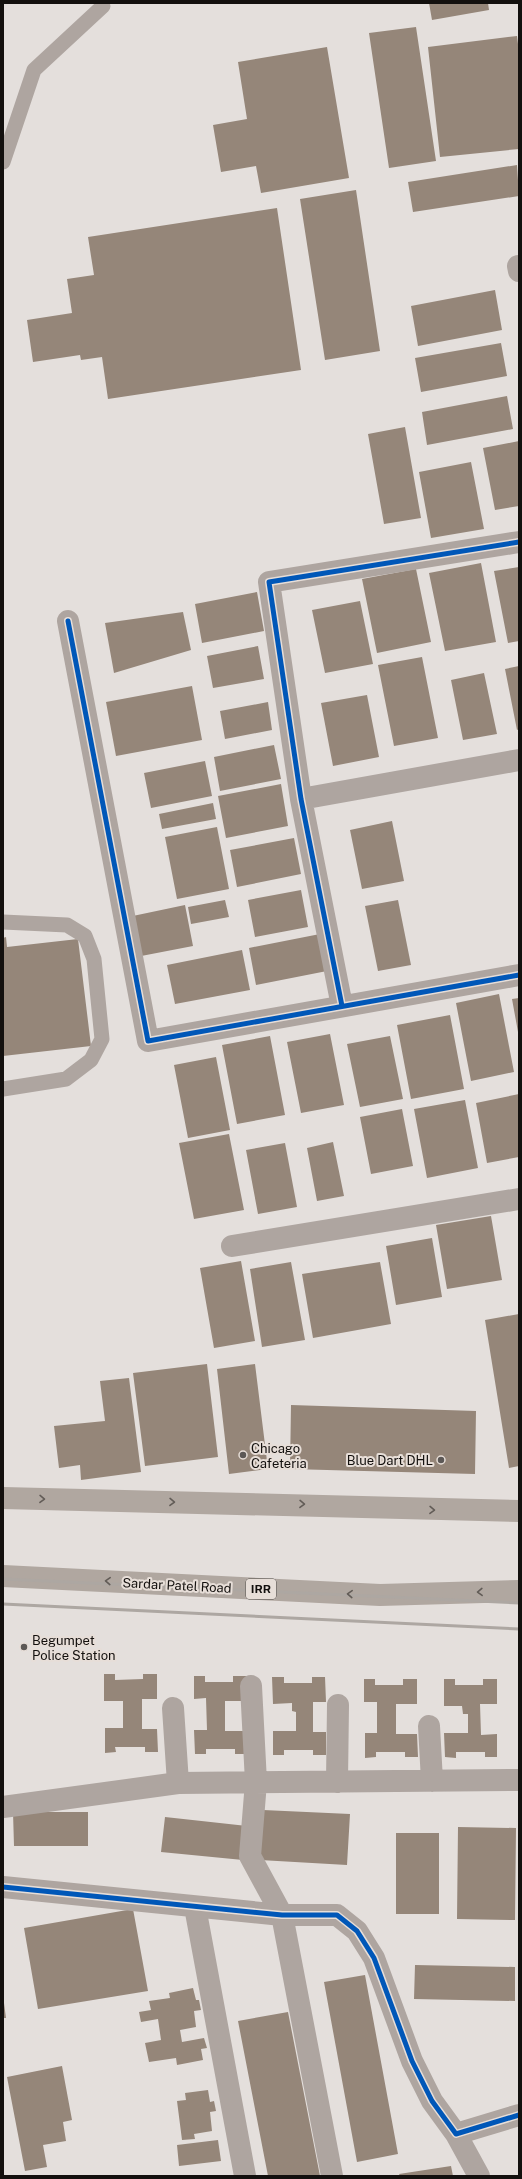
<svg xmlns="http://www.w3.org/2000/svg" width="522" height="2179" viewBox="0 0 522 2179" font-family="'Public Sans',sans-serif">
	<style>
		.building { fill: #958679 }
		.lines { fill: none; stroke-linecap: round; stroke-linejoin: round }
		.service { stroke: #aea5a0; stroke-width: 15 }
		.minor { stroke: #aea5a0; stroke-width: 22 }
		.primary { stroke: #b0a7a0; stroke-width: 22 }
		.rail { stroke: #ada7a2; stroke-width: 3 }
		.cycleway-casing { stroke: #e7ded8; stroke-width: 8 }
		.cycleway { stroke: #0057b8; stroke-width: 5 }
		.oneway { stroke: #625c57 }
		.poi-dot { fill: #5c5856; stroke: #e7ded8; stroke-width: 1.5 }
		.labels { text-anchor: middle; stroke-width: 4; stroke-linejoin: round; paint-order: stroke }
		.shield { fill: #e7ded8; stroke: #534e4b; stroke-width: 1 }
		.shield-label { font-size: 12px; font-weight: bold; fill: #13100e }
		.poi-label { font-size: 13px; fill: #13100e; stroke: #e7ded8; text-anchor: start }
		.street-label { font-size: 13px; fill: #13100e; stroke: #e7ded8 }
	</style>
	<rect width="100%" height="100%" fill="#e4dfdc"/>
	<path class="building" d="M 429,3 L 488,3 L 489,10 L 432,20 Z
		M 416,27 L 436,161 L 389,168 L 369,33 Z
		M 517,36 L 519,52 L 519,149 L 440,157 L 428,47 Z
		M 327,47 L 349,178 L 261,193 L 256,166 L 221,172 L 213,125 L 247,119 L 238,62 Z
		M 517,165 L 519,196 L 413,212 L 408,182 Z
		M 356,190 L 380,351 L 325,360 L 300,199 Z
		M 277,208 L 301,370 L 108,399 L 102,357 L 81,360 L 80,355 L 33,362 L 27,320 L 72,313 L 67,279 L 94,275 L 88,237 Z
		M 495,290 L 502,330 L 418,346 L 411,306 Z
		M 501,343 L 507,376 L 421,392 L 415,358 Z
		M 507,396 L 513,429 L 427,445 L 422,412 Z
		M 405,427 L 421,518 L 384,524 L 368,434 Z
		M 519,441 L 519,506 L 495,510 L 483,448 Z
		M 471,462 L 484,529 L 431,538 L 419,472 Z
		M 481,563 L 496,642 L 445,651 L 429,573 Z
		M 519,567 L 519,641 L 508,643 L 494,571 Z
		M 416,569 L 431,642 L 377,653 L 362,579 Z
		M 257,592 L 264,631 L 202,643 L 195,604 Z
		M 360,601 L 373,664 L 325,673 L 312,610 Z
		M 183,612 L 191,650 L 114,673 L 105,623 Z
		M 258,646 L 264,679 L 213,688 L 207,656 Z
		M 422,657 L 438,738 L 394,746 L 378,665 Z
		M 519,666 L 519,729 L 517,730 L 505,669 Z
		M 484,673 L 497,734 L 463,740 L 451,680 Z
		M 192,686 L 202,740 L 116,756 L 106,702 Z
		M 367,695 L 379,757 L 333,766 L 321,703 Z
		M 268,702 L 272,730 L 225,739 L 220,711 Z
		M 274,745 L 281,779 L 220,791 L 214,757 Z
		M 205,761 L 212,796 L 151,808 L 144,773 Z
		M 281,784 L 288,826 L 226,838 L 218,796 Z
		M 213,803 L 216,819 L 162,829 L 159,814 Z
		M 392,821 L 404,881 L 362,889 L 350,830 Z
		M 217,827 L 229,889 L 177,899 L 165,837 Z
		M 294,838 L 301,874 L 237,887 L 230,850 Z
		M 301,890 L 308,927 L 255,937 L 248,900 Z
		M 225,900 L 229,917 L 191,924 L 188,907 Z
		M 398,900 L 411,965 L 378,971 L 365,906 Z
		M 185,905 L 193,946 L 136,957 L 128,917 Z
		M 320,934 L 327,971 L 256,985 L 249,948 Z
		M 6,937 L 7,947 L 78,939 L 91,1046 L 3,1056 L 3,938 Z
		M 242,950 L 250,990 L 175,1004 L 167,965 Z
		M 499,994 L 514,1072 L 471,1081 L 456,1003 Z
		M 519,998 L 519,1032 L 518,1032 L 512,999 Z
		M 450,1015 L 464,1089 L 411,1099 L 397,1025 Z
		M 330,1034 L 344,1105 L 301,1113 L 287,1042 Z
		M 270,1036 L 285,1115 L 237,1124 L 222,1045 Z
		M 390,1036 L 403,1099 L 360,1107 L 347,1044 Z
		M 216,1057 L 230,1130 L 188,1138 L 174,1065 Z
		M 519,1094 L 519,1157 L 487,1163 L 476,1103 Z
		M 465,1100 L 478,1168 L 427,1178 L 414,1109 Z
		M 402,1109 L 413,1166 L 371,1174 L 360,1117 Z
		M 229,1134 L 244,1210 L 194,1219 L 179,1143 Z
		M 333,1142 L 344,1196 L 317,1201 L 307,1148 Z
		M 285,1143 L 297,1207 L 258,1214 L 246,1150 Z
		M 491,1216 L 502,1280 L 447,1289 L 436,1225 Z
		M 432,1238 L 442,1297 L 396,1305 L 386,1246 Z
		M 241,1261 L 255,1341 L 214,1348 L 200,1268 Z
		M 291,1262 L 305,1340 L 262,1347 L 250,1269 Z
		M 380,1262 L 391,1324 L 313,1338 L 302,1274 Z
		M 519,1314 L 519,1466 L 509,1468 L 485,1320 Z
		M 207,1364 L 218,1457 L 145,1466 L 133,1373 Z
		M 255,1364 L 268,1469 L 229,1474 L 217,1369 Z
		M 129,1378 L 141,1472 L 81,1480 L 80,1465 L 59,1468 L 54,1426 L 105,1421 L 100,1381 Z
		M 291,1405 L 476,1411 L 475,1474 L 290,1469 Z
		M 104,1674 L 115,1674 L 115,1680 L 143,1679 L 143,1674 L 157,1674 L 157,1699 L 142,1699 L 142,1729 L 157,1729 L 158,1752 L 145,1752 L 145,1747 L 115,1747 L 116,1752 L 105,1753 L 105,1728 L 123,1728 L 123,1701 L 104,1701 Z
		M 194,1676 L 205,1676 L 205,1682 L 233,1682 L 233,1676 L 246,1676 L 246,1701 L 225,1701 L 225,1731 L 247,1731 L 247,1754 L 235,1754 L 235,1749 L 206,1749 L 206,1754 L 195,1754 L 194,1730 L 207,1730 L 206,1698 L 194,1699 Z
		M 272,1677 L 284,1677 L 284,1683 L 312,1683 L 312,1677 L 325,1677 L 326,1702 L 313,1702 L 313,1732 L 326,1732 L 326,1755 L 313,1755 L 313,1750 L 284,1750 L 284,1755 L 273,1755 L 273,1731 L 296,1731 L 296,1712 L 292,1711 L 292,1703 L 273,1704 Z
		M 364,1679 L 375,1679 L 375,1685 L 403,1685 L 403,1679 L 417,1679 L 417,1704 L 396,1704 L 396,1734 L 417,1734 L 418,1757 L 405,1757 L 405,1752 L 376,1752 L 376,1757 L 365,1758 L 365,1733 L 377,1733 L 377,1702 L 364,1702 Z
		M 444,1679 L 455,1679 L 455,1685 L 483,1685 L 483,1679 L 497,1679 L 497,1704 L 480,1704 L 481,1735 L 497,1734 L 497,1757 L 485,1757 L 485,1752 L 456,1752 L 456,1758 L 445,1757 L 444,1733 L 468,1733 L 468,1714 L 463,1714 L 462,1706 L 444,1706 Z
		M 263,1810 L 350,1814 L 347,1865 L 260,1860 Z
		M 13,1812 L 88,1812 L 88,1846 L 14,1846 Z
		M 165,1817 L 247,1826 L 243,1860 L 161,1852 Z
		M 458,1827 L 516,1828 L 515,1920 L 457,1919 Z
		M 396,1833 L 439,1833 L 439,1914 L 396,1914 Z
		M 133,1909 L 148,1991 L 38,2009 L 24,1928 Z
		M 415,1965 L 515,1967 L 515,2001 L 414,1999 Z
		M 365,1975 L 398,2154 L 357,2162 L 324,1982 Z
		M 193,1988 L 196,2000 L 199,2000 L 201,2010 L 194,2011 L 196,2027 L 180,2030 L 182,2042 L 204,2038 L 207,2048 L 201,2049 L 203,2060 L 177,2065 L 176,2058 L 149,2062 L 145,2043 L 161,2040 L 158,2019 L 141,2022 L 139,2012 L 151,2010 L 149,2001 L 170,1998 L 169,1993 Z
		M 4,2003 L 6,2018 L 3,2018 L 3,2004 Z
		M 288,2012 L 320,2176 L 268,2176 L 238,2021 Z
		M 62,2066 L 72,2120 L 63,2122 L 66,2141 L 43,2145 L 47,2167 L 25,2171 L 7,2077 Z
		M 208,2090 L 210,2102 L 214,2101 L 216,2111 L 210,2112 L 212,2131 L 194,2134 L 195,2139 L 182,2140 L 177,2101 L 186,2100 L 185,2093 Z
		M 218,2140 L 221,2161 L 179,2166 L 177,2145 Z
		M 451,2166 L 453,2176 L 400,2176 L 399,2174 Z"/>
	<g class="lines">
		<path class="service" d="M 3,162 L 34,70 L 103,6
			M 3,922 L 67,925 L 85,936 L 94,959 L 102,1039 L 91,1060 L 66,1079 L 3,1089"/>
		<path class="minor" d="M 518,266 L 519,271
			M 68,621 L 148,1041 L 519,975
			M 301,799 L 519,760
			M 342,1006 L 301,799 L 269,582 L 519,542
			M 232,1246 L 519,1199
			M 251,1686 L 256,1782 L 250,1856 L 282,1915 L 332,2176
			M 173,1708 L 178,1783
			M 429,1726 L 432,1781
			M 337,1782 L 338,1705
			M 3,1807 L 178,1783 L 519,1780
			M 3,1887 L 282,1915 L 337,1915 L 357,1931 L 374,1958 L 412,2061 L 432,2101 L 456,2134 L 519,2115
			M 195,1907 L 245,2176
			M 456,2134 L 479,2176"/>
		<path class="primary" d="M 3,1498 L 519,1511
			M 3,1576 L 380,1595 L 519,1591"/>
		<path class="rail" d="M 3,1579 L 519,1603
			M 3,1604 L 519,1629"/>
		<g class="cycleway-casing">
			<path id="cycleway" d="M 68,621 L 148,1041 L 519,975
				M 342,1006 L 301,799 L 269,582 L 519,542
				M 3,1887 L 282,1915 L 337,1915 L 357,1931 L 374,1958 L 412,2061 L 432,2101 L 456,2134 L 519,2115"/>
		</g>
		<use href="#cycleway" class="cycleway"/>
	</g>
	<defs><path id="oneway-chevron" d="M-2-3.5L2.5 0L-2 3.5" fill="none" stroke-width="1.6" stroke-linecap="round" stroke-linejoin="round"/></defs>
	<g class="oneway">
		<use href="#oneway-chevron" transform="translate(42 1499) rotate(1)"/>
		<use href="#oneway-chevron" transform="translate(172 1502) rotate(1)"/>
		<use href="#oneway-chevron" transform="translate(302 1504) rotate(1)"/>
		<use href="#oneway-chevron" transform="translate(432 1510) rotate(1)"/>
		<use href="#oneway-chevron" transform="translate(108 1581) rotate(-177)"/>
		<use href="#oneway-chevron" transform="translate(480 1592) rotate(178)"/>
		<use href="#oneway-chevron" transform="translate(350 1594) rotate(-177)"/>
	</g>
	<g class="poi-dot">
		<circle cx="243" cy="1455" r="4"/>
		<circle cx="441" cy="1460" r="4"/>
		<circle cx="24" cy="1647" r="4"/>
	</g>
	<g class="labels">
		<rect class="shield" x="246" y="1579" width="30" height="20" rx="3"/>
		<g class="shield-label">
			<text x="261" y="1593">IRR</text>
		</g>
		<g class="poi-label">
			<text x="251" y="1453">Chicago<tspan x="251" dy="15">Cafeteria</tspan></text>
			<text x="433" y="1465" text-anchor="end">Blue Dart DHL</text>
			<text x="32" y="1645">Begumpet<tspan x="32" dy="15">Police Station</tspan></text>
		</g>
		<g class="street-label">
			<text transform="translate(177 1585) rotate(3)" y="5">Sardar Patel Road</text>
		</g>
	</g>
	<rect width="522" height="2179" fill="none" stroke="#13100e" stroke-width="8"/>
</svg>
